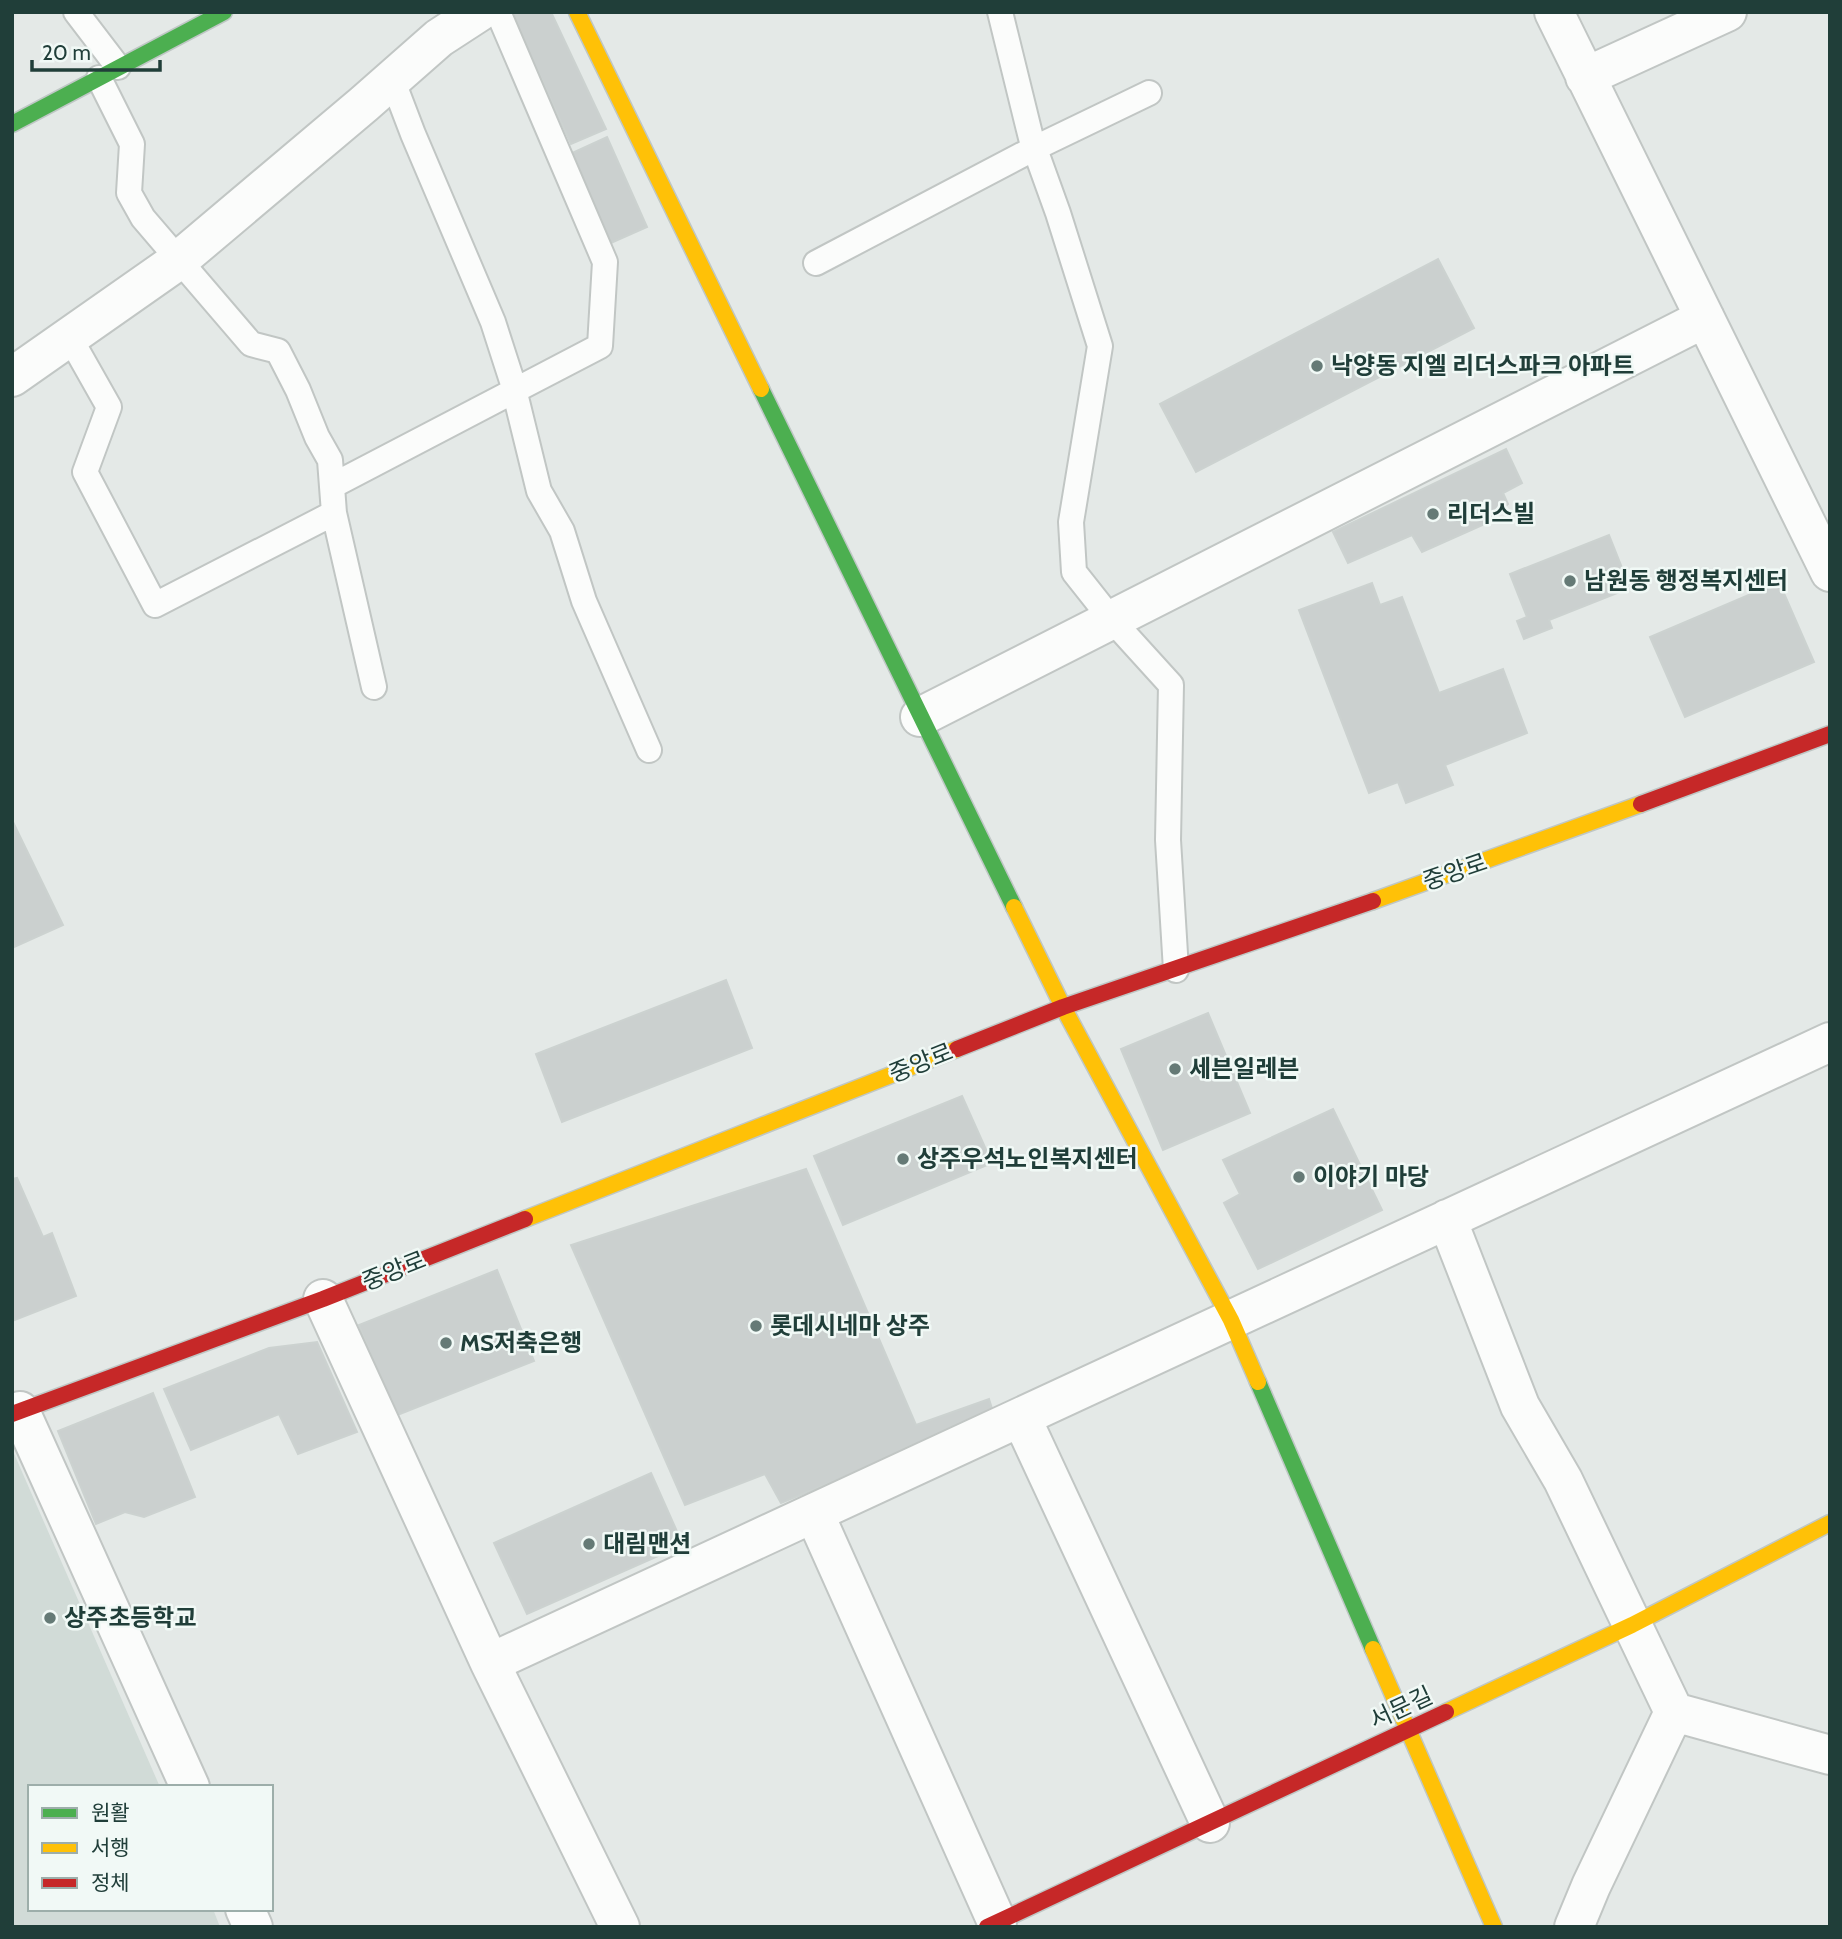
<svg xmlns="http://www.w3.org/2000/svg" width="1842" height="1939" viewBox="0 0 1842 1939" font-family="Cabin,'Noto Sans KR',sans-serif">
	<style>
		.built { fill: #d1dbd7 }
		.building { fill: #cbd0cf; stroke: #ccd2d0; stroke-width: 2 }
		.lines { fill: none; stroke-linecap: round; stroke-linejoin: round }
		.lane-casing { stroke: #c1c6c4; stroke-width: 28 }
		.street-casing { stroke: #c1c6c4; stroke-width: 42 }
		.fast-casing { stroke: #bfc7c5; stroke-width: 19 }
		.slow-casing { stroke: #bfc7c5; stroke-width: 19 }
		.jam-casing { stroke: #bfc7c5; stroke-width: 19 }
		.lane { stroke: #fbfcfb; stroke-width: 24 }
		.street { stroke: #fbfcfb; stroke-width: 38 }
		.fast { stroke: #4caf50; stroke-width: 16 }
		.slow { stroke: #ffc107; stroke-width: 16 }
		.jam { stroke: #c62828; stroke-width: 16 }
		.poi-dot { fill: #657a76; stroke: #f1f9f6; stroke-width: 2.5 }
		.labels { text-anchor: middle; stroke-width: 5; stroke-linejoin: round; paint-order: stroke }
		.poi-label { font-size: 24px; font-weight: bold; fill: #203e39; stroke: #f1f9f6; text-anchor: start }
		.street-label { font-size: 24px; fill: #203e39; stroke: #f1f9f6 }
	</style>
	<rect width="100%" height="100%" fill="#e4e9e7"/>
	<path class="built" d="M 12,1449 L 160,1787 L 30,1787 L 30,1909 L 213,1909 L 220,1927 L 12,1927 Z"/>
	<path class="building" d="M 511,12 L 551,12 L 606,129 L 571,144 Z
		M 607,137 L 647,227 L 611,243 L 570,154 Z
		M 1438,259 L 1474,328 L 1196,472 L 1160,404 Z
		M 1506,449 L 1522,483 L 1503,493 L 1508,504 L 1485,524 L 1422,552 L 1412,535 L 1348,563 L 1333,532 Z
		M 1609,535 L 1630,588 L 1549,620 L 1552,628 L 1524,639 L 1517,621 L 1527,617 L 1510,574 Z
		M 1779,582 L 1814,662 L 1685,717 L 1650,637 Z
		M 1372,583 L 1380,605 L 1402,597 L 1439,693 L 1503,669 L 1527,733 L 1445,765 L 1453,785 L 1406,803 L 1398,782 L 1369,793 L 1299,610 Z
		M 12,820 L 63,925 L 12,948 Z
		M 726,980 L 752,1048 L 562,1122 L 536,1054 Z
		M 1208,1013 L 1250,1113 L 1163,1150 L 1121,1049 Z
		M 962,1096 L 992,1163 L 843,1225 L 814,1156 Z
		M 1333,1109 L 1382,1210 L 1258,1269 L 1224,1203 L 1240,1194 L 1223,1160 Z
		M 806,1169 L 916,1425 L 989,1399 L 994,1415 L 781,1503 L 765,1474 L 685,1505 L 571,1245 Z
		M 17,1178 L 43,1237 L 52,1233 L 76,1296 L 12,1321 L 12,1179 Z
		M 497,1270 L 534,1361 L 395,1416 L 359,1325 Z
		M 317,1342 L 357,1432 L 298,1454 L 279,1414 L 191,1450 L 164,1389 L 269,1348 Z
		M 153,1393 L 195,1497 L 144,1517 L 125,1512 L 96,1524 L 58,1431 Z
		M 651,1473 L 683,1545 L 527,1614 L 494,1543 Z"/>
	<g class="lines">
		<g class="lane-casing">
			<path id="lane" d="M 76,12 L 118,67
				M 1000,12 L 1031,138 L 1058,213 L 1100,346 L 1071,522 L 1074,572 L 1112,620 L 1171,685 L 1168,840 L 1176,970
				M 99,78 L 132,144 L 129,193 L 143,218 L 251,344 L 278,351 L 298,390 L 317,437 L 330,460 L 334,513 L 374,687
				M 392,79 L 413,134 L 493,322 L 512,381 L 539,491 L 562,531 L 584,601 L 649,750
				M 816,263 L 1035,148 L 1149,93
				M 70,338 L 109,407 L 85,472 L 155,605 L 334,513
				M 332,486 L 600,346 L 605,262 L 498,12"/>
		</g>
		<g class="street-casing">
			<path id="street" d="M 1554,12 L 1830,572
				M 1585,77 L 1727,12
				M 12,377 L 179,260 L 364,104 L 439,38 L 479,12
				M 920,717 L 1705,318
				M 1447,1219 L 1520,1406 L 1563,1480 L 1674,1712 L 1830,1755
				M 323,1299 L 490,1663 L 620,1927
				M 20,1411 L 190,1787
				M 1021,1417 L 1210,1823
				M 814,1513 L 997,1922
				M 490,1663 L 1830,1042
				M 245,1909 L 253,1927
				M 1574,1927 L 1591,1886 L 1674,1712"/>
		</g>
		<g class="fast-casing">
			<path id="fast" d="M 12,124 L 224,12
				M 761,389 L 1014,907
				M 1258,1382 L 1373,1649"/>
		</g>
		<g class="slow-casing">
			<path id="slow" d="M 577,12 L 761,389
				M 1373,901 L 1641,804
				M 1014,907 L 1063,1007 L 1231,1320 L 1258,1382
				M 525,1219 L 957,1049
				M 1373,1649 L 1494,1927
				M 1446,1712 L 1632,1625 L 1830,1523"/>
		</g>
		<g class="jam-casing">
			<path id="jam" d="M 1641,804 L 1830,734
				M 957,1049 L 1063,1007 L 1373,901
				M 12,1414 L 323,1299 L 525,1219
				M 987,1927 L 1446,1712"/>
		</g>
		<use href="#lane" class="lane"/>
		<use href="#street" class="street"/>
		<use href="#fast" class="fast"/>
		<use href="#slow" class="slow"/>
		<use href="#jam" class="jam"/>
	</g>
	<g class="poi-dot">
		<circle cx="1317" cy="366" r="7"/>
		<circle cx="1433" cy="514" r="7"/>
		<circle cx="1570" cy="581" r="7"/>
		<circle cx="1175" cy="1069" r="7"/>
		<circle cx="903" cy="1159" r="7"/>
		<circle cx="1299" cy="1177" r="7"/>
		<circle cx="756" cy="1326" r="7"/>
		<circle cx="446" cy="1343" r="7"/>
		<circle cx="589" cy="1544" r="7"/>
		<circle cx="50" cy="1618" r="7"/>
	</g>
	<g class="labels">
		<g class="poi-label">
			<text x="1331" y="374">낙양동 지엘 리더스파크 아파트</text>
			<text x="1447" y="522">리더스빌</text>
			<text x="1584" y="589">남원동 행정복지센터</text>
			<text x="1189" y="1077">세븐일레븐</text>
			<text x="917" y="1167">상주우석노인복지센터</text>
			<text x="1313" y="1185">이야기 마당</text>
			<text x="770" y="1334">롯데시네마 상주</text>
			<text x="460" y="1351">MS저축은행</text>
			<text x="603" y="1552">대림맨션</text>
			<text x="64" y="1626">상주초등학교</text>
		</g>
		<g class="street-label">
			<text transform="translate(1455 872) rotate(-19)" y="8">중앙로</text>
			<text transform="translate(921 1063) rotate(-22)" y="8">중앙로</text>
			<text transform="translate(394 1271) rotate(-22)" y="8">중앙로</text>
			<text transform="translate(1401 1708) rotate(-25)" y="8">서문길</text>
		</g>
	</g>
	<rect width="1842" height="1939" fill="none" stroke="#203e39" stroke-width="28"/>
	<rect x="28" y="1785" width="245" height="126" fill="#f1f9f6" stroke="#9daeaa" stroke-width="2"/>
	<rect x="42" y="1808" width="35" height="10" fill="#4caf50" stroke="#9daeaa" stroke-width="2"/>
	<text x="91" y="1820" font-size="21" fill="#203e39">원활</text>
	<rect x="42" y="1843" width="35" height="10" fill="#ffc107" stroke="#9daeaa" stroke-width="2"/>
	<text x="91" y="1855" font-size="21" fill="#203e39">서행</text>
	<rect x="42" y="1878" width="35" height="10" fill="#c62828" stroke="#9daeaa" stroke-width="2"/>
	<text x="91" y="1890" font-size="21" fill="#203e39">정체</text>
	<path d="M32 60v10h128v-10" fill="none" stroke="#203e39" stroke-width="3.5"/>
	<text x="42" y="60" font-size="21" fill="#203e39" stroke="#f1f9f6" stroke-width="5" paint-order="stroke">20 m</text>
</svg>
